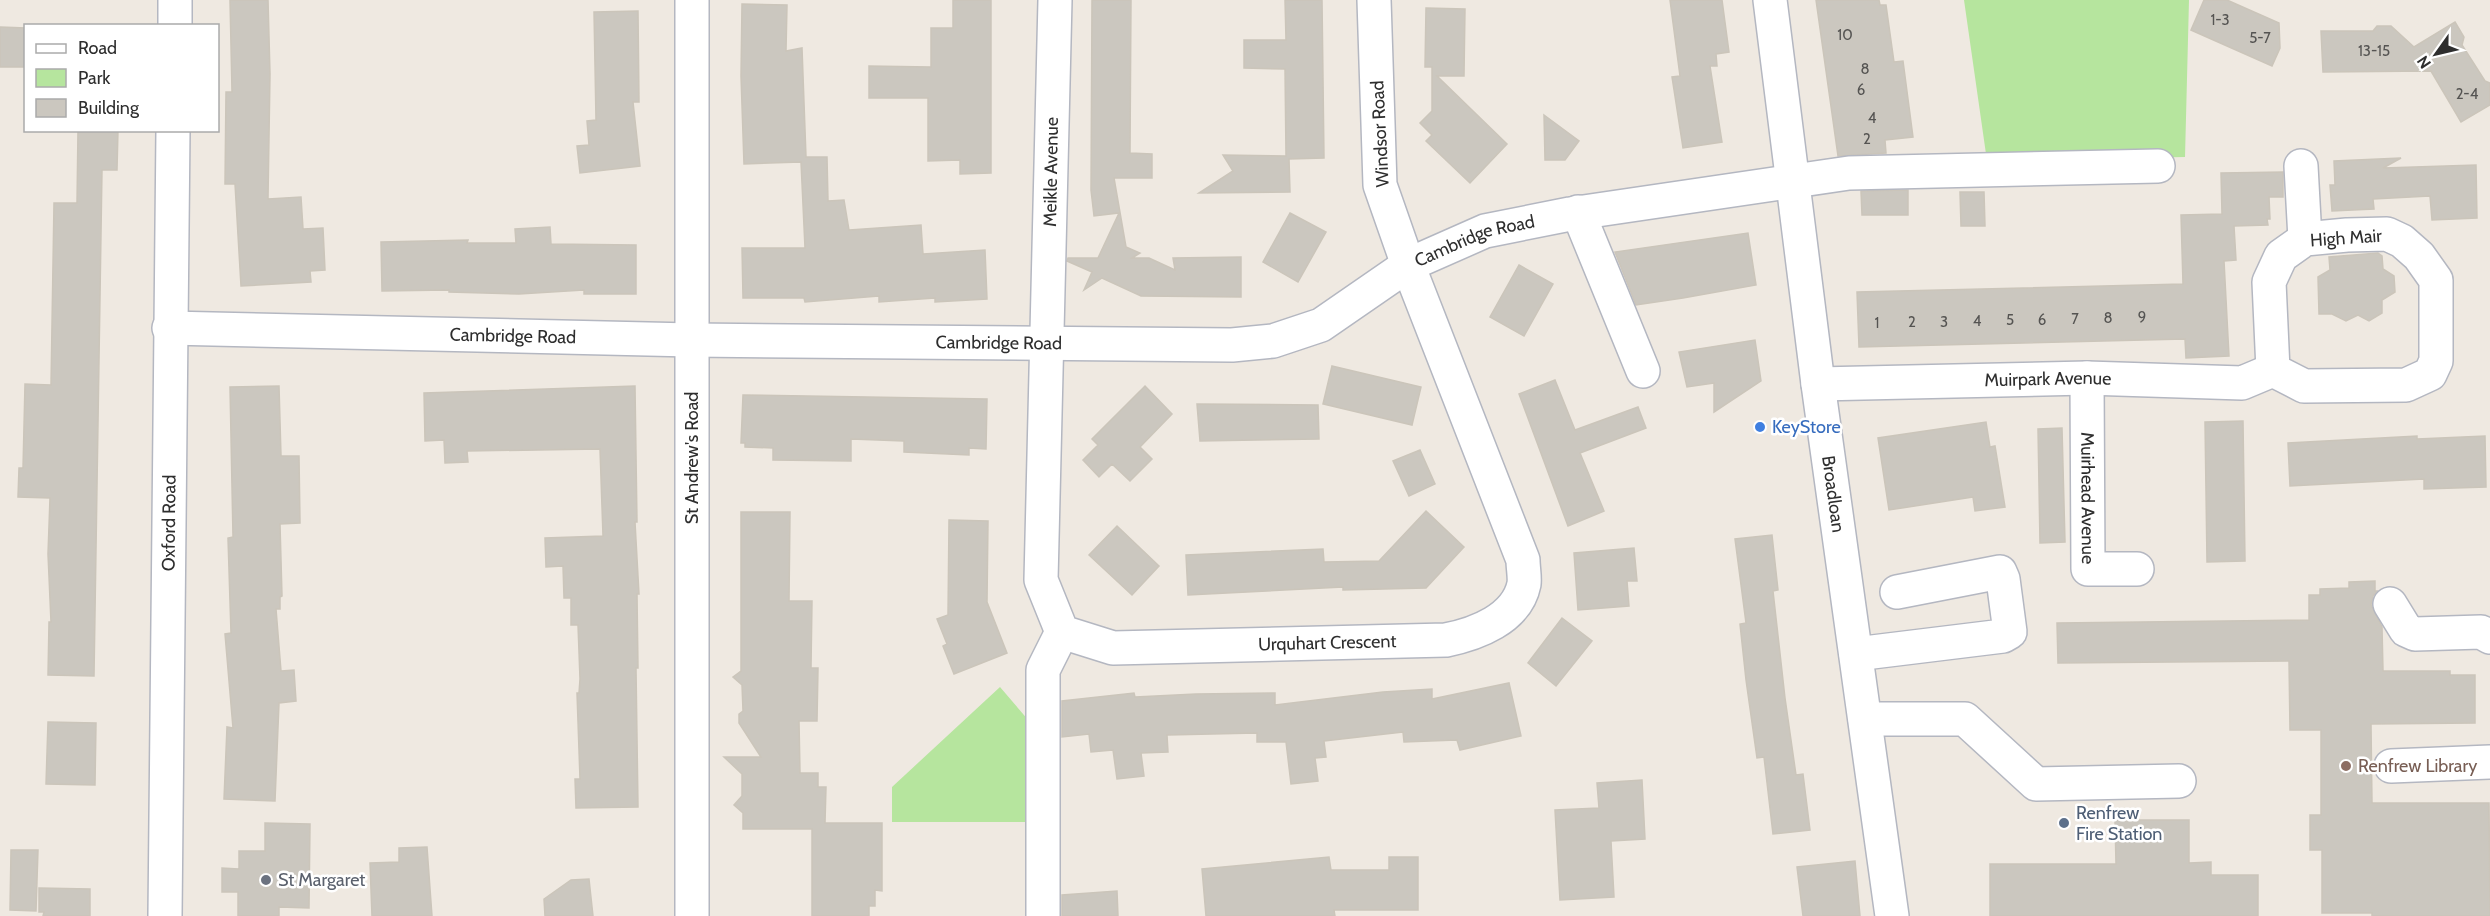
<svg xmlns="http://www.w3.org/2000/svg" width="2490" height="916" viewBox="0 0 2490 916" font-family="Cabin,sans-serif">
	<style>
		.green { fill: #b6e59e }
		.building { fill: #cbc7bf; stroke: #cbc5ba; stroke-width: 1.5 }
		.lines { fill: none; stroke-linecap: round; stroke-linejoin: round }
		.minor-casing { stroke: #b4b7c1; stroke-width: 36 }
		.minor { stroke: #fff; stroke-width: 33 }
		.shop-dot { fill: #3f7fe0; stroke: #fff; stroke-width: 2 }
		.education-dot { fill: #8d6e63; stroke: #fff; stroke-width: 2 }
		.service-dot { fill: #5c6f8a; stroke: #fff; stroke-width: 2 }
		.worship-dot { fill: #6b7280; stroke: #fff; stroke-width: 2 }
		.labels { text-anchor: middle; stroke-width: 5; stroke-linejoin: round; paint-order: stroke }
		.number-label { font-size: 15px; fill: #555452 }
		.street-label { font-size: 18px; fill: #2e2e2e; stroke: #fff }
		.shop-label { font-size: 18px; fill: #366cbe; stroke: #fff; text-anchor: start }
		.education-label { font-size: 18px; fill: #785e54; stroke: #fff; text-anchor: start }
		.service-label { font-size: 18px; fill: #4e5e75; stroke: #fff; text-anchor: start }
		.worship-label { font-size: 18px; fill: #5b616d; stroke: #fff; text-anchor: start }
	</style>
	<rect width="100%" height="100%" fill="#efe9e1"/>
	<path class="green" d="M 1964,0 L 2189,0 L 2185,157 L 1987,161 Z
		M 1000,687 L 1035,728 L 1035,822 L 892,822 L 892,787 Z"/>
	<path class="building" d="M 230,0 L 268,0 L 270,74 L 268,199 L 301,197 L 303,229 L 323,228 L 325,270 L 310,271 L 311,282 L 241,286 L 235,184 L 225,184 L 226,92 L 232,92 Z
		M 953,0 L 991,0 L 991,173 L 960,174 L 960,160 L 928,161 L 928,98 L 869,98 L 869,66 L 931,67 L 931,28 L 953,28 Z
		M 1092,0 L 1131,0 L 1130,153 L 1152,154 L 1152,178 L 1114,178 L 1126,247 L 1140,253 L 1132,258 L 1149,258 L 1175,270 L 1173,258 L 1241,257 L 1241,297 L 1141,296 L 1102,278 L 1084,290 L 1092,272 L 1067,261 L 1068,258 L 1098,258 L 1119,213 L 1094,216 L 1091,190 Z
		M 1285,0 L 1322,0 L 1324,158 L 1289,159 L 1290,192 L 1199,193 L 1233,171 L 1223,155 L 1286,156 L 1285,69 L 1244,68 L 1244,40 L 1286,40 Z
		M 1670,0 L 1722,0 L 1729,52 L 1716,54 L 1717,66 L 1710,66 L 1722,142 L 1683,148 L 1672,77 L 1680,76 Z
		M 1816,0 L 1879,0 L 1880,5 L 1886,5 L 1894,62 L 1903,61 L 1913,137 L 1885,140 L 1886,153 L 1838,156 Z
		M 2204,0 L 2227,0 L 2279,23 L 2280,48 L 2272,66 L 2191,30 Z
		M 742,4 L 787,5 L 786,51 L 802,48 L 806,157 L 827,157 L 828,201 L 844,200 L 849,230 L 921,225 L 923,254 L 985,250 L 987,299 L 935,302 L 935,298 L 879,302 L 879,296 L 805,302 L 804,298 L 743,298 L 742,248 L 805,248 L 801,162 L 744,164 L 741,76 Z
		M 1426,8 L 1465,9 L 1464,76 L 1437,76 L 1507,144 L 1470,183 L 1426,141 L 1432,135 L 1420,123 L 1432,111 L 1432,67 L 1425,67 Z
		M 638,11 L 639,102 L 633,102 L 640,166 L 580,173 L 577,146 L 589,145 L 587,121 L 596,120 L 594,12 Z
		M 2455,22 L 2464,37 L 2462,45 L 2485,81 L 2490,83 L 2490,105 L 2461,122 L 2431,71 L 2323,72 L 2321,31 L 2373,31 L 2377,26 L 2391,26 L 2414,47 Z
		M 0,27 L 26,28 L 26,67 L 0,67 Z
		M 1544,115 L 1579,141 L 1565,160 L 1545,160 Z
		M 78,130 L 118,130 L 117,170 L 102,170 L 94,676 L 48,675 L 49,622 L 51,622 L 48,554 L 50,498 L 18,497 L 19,468 L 23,468 L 25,384 L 51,385 L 54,203 L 77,203 Z
		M 2401,158 L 2383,168 L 2476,165 L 2477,218 L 2432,220 L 2430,196 L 2373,199 L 2374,209 L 2332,211 L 2330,185 L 2335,185 L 2334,161 Z
		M 2283,172 L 2283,197 L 2269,197 L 2270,219 L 2267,219 L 2268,225 L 2234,226 L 2236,260 L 2224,261 L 2229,356 L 2186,358 L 2185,339 L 1859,347 L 1857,292 L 2183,284 L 2181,215 L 2222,214 L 2221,173 Z
		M 1908,190 L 1908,215 L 1862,215 L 1861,191 Z
		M 1960,192 L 1984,192 L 1985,226 L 1961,226 Z
		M 1290,213 L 1326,232 L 1298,282 L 1263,262 Z
		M 550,227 L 551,244 L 636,245 L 636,294 L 584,294 L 584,290 L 519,294 L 449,292 L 449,290 L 382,291 L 381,242 L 468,240 L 467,243 L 516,243 L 515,229 Z
		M 1748,233 L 1756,285 L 1683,298 L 1636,305 L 1615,252 Z
		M 2378,253 L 2382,256 L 2383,269 L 2394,276 L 2395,292 L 2382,300 L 2382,313 L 2369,321 L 2358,315 L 2346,321 L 2332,314 L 2319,314 L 2318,277 L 2330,270 L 2329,257 Z
		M 1519,265 L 1553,284 L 1524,336 L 1490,317 Z
		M 1755,340 L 1761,381 L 1714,412 L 1714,383 L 1687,387 L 1679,352 Z
		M 1332,366 L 1421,387 L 1412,425 L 1323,404 Z
		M 1555,380 L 1575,430 L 1638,407 L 1646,428 L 1580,453 L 1604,511 L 1568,526 L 1519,394 Z
		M 279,386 L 281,456 L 299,456 L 300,523 L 280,524 L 282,596 L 280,597 L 280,609 L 276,609 L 281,671 L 294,670 L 296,701 L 279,703 L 275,801 L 224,799 L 227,727 L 233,728 L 225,634 L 231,633 L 228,538 L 233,537 L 230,387 Z
		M 635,386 L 637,522 L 635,522 L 639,594 L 637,594 L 638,668 L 636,668 L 638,807 L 576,808 L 575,779 L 580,779 L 577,693 L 579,693 L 580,679 L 578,625 L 571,625 L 571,598 L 564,598 L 563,566 L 546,567 L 545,538 L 603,536 L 600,449 L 467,451 L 468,462 L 445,463 L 444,440 L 425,441 L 424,393 Z
		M 1145,386 L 1172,414 L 1140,447 L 1152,459 L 1130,481 L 1112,464 L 1099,477 L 1083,460 L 1098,445 L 1092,439 Z
		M 743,395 L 987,399 L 986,449 L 969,448 L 969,455 L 904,452 L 904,441 L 851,439 L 851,461 L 773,460 L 773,448 L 745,447 L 745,443 L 741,443 Z
		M 1197,404 L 1318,405 L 1319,439 L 1200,441 Z
		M 2243,421 L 2245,561 L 2207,562 L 2205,422 Z
		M 1986,422 L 1990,447 L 1995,446 L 2005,507 L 1975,511 L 1973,497 L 1889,510 L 1878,438 Z
		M 2062,428 L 2065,542 L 2040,543 L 2038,429 Z
		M 2417,436 L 2417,439 L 2485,436 L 2486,487 L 2424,489 L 2424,479 L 2290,486 L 2288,443 Z
		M 1420,450 L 1435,484 L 1409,496 L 1393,461 Z
		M 1426,511 L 1464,547 L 1426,588 L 1343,590 L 1343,587 L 1188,595 L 1186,555 L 1323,549 L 1324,562 L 1379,561 Z
		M 741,512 L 790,512 L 789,601 L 812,601 L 811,668 L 818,668 L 817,721 L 799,721 L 800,773 L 818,773 L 818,787 L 826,787 L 825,823 L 882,823 L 882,891 L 875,890 L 875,906 L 869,906 L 869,916 L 812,916 L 812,829 L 743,829 L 743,813 L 734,805 L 742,796 L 742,774 L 724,757 L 761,757 L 739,723 L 739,714 L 743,711 L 742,685 L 733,677 L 741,671 Z
		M 949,520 L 988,521 L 987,602 L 1007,653 L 954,674 L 943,646 L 947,644 L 937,619 L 948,615 Z
		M 1117,526 L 1159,566 L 1132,595 L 1089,555 Z
		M 1772,535 L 1778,590 L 1773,591 L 1785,698 L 1796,775 L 1803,774 L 1810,830 L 1773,834 L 1764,757 L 1757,758 L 1746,680 L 1740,624 L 1746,623 L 1735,539 Z
		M 1634,548 L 1637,581 L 1627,581 L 1629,606 L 1578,610 L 1574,553 Z
		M 2375,581 L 2375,591 L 2377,591 L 2373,596 L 2371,605 L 2382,627 L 2383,671 L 2450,671 L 2450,675 L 2475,675 L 2475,723 L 2371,724 L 2372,803 L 2489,803 L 2490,916 L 2372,916 L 2372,913 L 2322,913 L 2322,850 L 2310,850 L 2310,815 L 2321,815 L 2321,730 L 2290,730 L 2289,661 L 2058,663 L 2057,623 L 2309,620 L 2309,595 L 2320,595 L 2320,589 L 2349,588 L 2349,582 Z
		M 1562,618 L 1592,641 L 1556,686 L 1528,663 Z
		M 1509,683 L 1521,736 L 1460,750 L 1457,740 L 1404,742 L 1403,732 L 1324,741 L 1326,757 L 1315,758 L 1318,781 L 1291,784 L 1286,742 L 1257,742 L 1257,733 L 1167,735 L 1168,752 L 1141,753 L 1144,776 L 1117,779 L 1113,750 L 1091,752 L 1089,734 L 1062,737 L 1062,701 L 1134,693 L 1135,697 L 1196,694 L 1275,693 L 1275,705 L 1383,692 L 1432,689 L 1432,699 Z
		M 48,722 L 96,723 L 95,785 L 46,784 Z
		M 1642,780 L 1645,839 L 1611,841 L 1614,897 L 1560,900 L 1555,810 L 1599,808 L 1597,783 Z
		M 2115,820 L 2189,820 L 2189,863 L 2211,862 L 2211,875 L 2258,875 L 2258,916 L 1990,916 L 1990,864 L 2116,864 Z
		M 265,823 L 310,824 L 309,908 L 279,907 L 279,916 L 238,916 L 238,892 L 222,892 L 222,868 L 239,869 L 239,851 L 265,851 Z
		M 427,847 L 432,916 L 372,916 L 370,863 L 399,862 L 399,848 Z
		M 11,850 L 38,850 L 36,911 L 10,910 Z
		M 1329,857 L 1331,870 L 1389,870 L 1389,857 L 1418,857 L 1418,910 L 1334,910 L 1335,916 L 1206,916 L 1202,869 Z
		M 1855,861 L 1860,916 L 1803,916 L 1797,867 Z
		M 589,879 L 593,916 L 545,916 L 544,899 L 571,880 Z
		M 39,888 L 90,889 L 90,916 L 43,916 L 44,912 L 39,912 Z
		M 1117,891 L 1118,916 L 1062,916 L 1062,895 Z"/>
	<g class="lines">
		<g class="minor-casing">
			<g id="minor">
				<path id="s1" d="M 1055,0 L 1041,580 L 1062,632 L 1113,648 L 1446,640 C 1476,634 1517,619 1524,584 C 1525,577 1523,568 1523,560 L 1408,265 L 1380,185 L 1374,0"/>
				<path id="s2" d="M 1770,0 L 1818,384 L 1892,916"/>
				<path d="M 175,26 L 175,0"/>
				<path d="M 2301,166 L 2305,239"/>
				<path d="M 1578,212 L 1643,371"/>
				<path d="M 2387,234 L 2402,241 L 2419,256 L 2436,280 L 2436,361 L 2430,374 L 2406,385 L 2304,386 L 2273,370 L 2269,282 L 2281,256 L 2305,239 L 2347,235 Z"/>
				<path id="s3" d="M 169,328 L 691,340 L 1232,345 L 1273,341 L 1321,325 L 1408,265 L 1485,231 L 1570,214 L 1849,173 L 2158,166"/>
				<path id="s4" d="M 2087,378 L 2088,569 L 2137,569"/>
				<path id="s5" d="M 1818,384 L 2087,378 L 2242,383 L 2273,370"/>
				<path d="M 2390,604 L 2406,630 L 2415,634 L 2481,632 L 2490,637"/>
				<path d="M 1856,654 L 2003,636 L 2010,632 L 2003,579 L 2000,572 L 1897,592"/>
				<path d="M 1865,719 L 1965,719 L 2036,784 L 2179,781"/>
				<path d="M 2391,766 L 2490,762"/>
				<path id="s6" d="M 165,916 L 173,130"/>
				<path d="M 692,916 L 692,0"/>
				<path d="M 1043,916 L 1043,670 L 1062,632"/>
			</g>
		</g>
		<use href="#minor" class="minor"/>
	</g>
	<circle class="shop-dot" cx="1760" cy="427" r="6"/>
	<circle class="education-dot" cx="2346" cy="766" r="6"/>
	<circle class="service-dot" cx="2064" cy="823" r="6"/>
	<circle class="worship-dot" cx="266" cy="880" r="6"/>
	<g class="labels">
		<g class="number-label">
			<text x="2220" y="25">1-3</text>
			<text x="1845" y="40">10</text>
			<text x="2260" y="43">5-7</text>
			<text x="2374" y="56">13-15</text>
			<text x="1865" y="74">8</text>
			<text x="1861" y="95">6</text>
			<text x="2467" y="99">2-4</text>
			<text x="1872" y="123">4</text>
			<text x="1867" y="144">2</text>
			<text x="2142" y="322">9</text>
			<text x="2108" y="323">8</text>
			<text x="2075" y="324">7</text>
			<text x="2010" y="325">5</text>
			<text x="2042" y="325">6</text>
			<text x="1977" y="326">4</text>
			<text x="1912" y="327">2</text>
			<text x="1944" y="327">3</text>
			<text x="1877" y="328">1</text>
		</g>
		<g class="street-label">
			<text transform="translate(1380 134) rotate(-93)" y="6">Windsor Road</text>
			<text transform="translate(1051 172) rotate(-89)" y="6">Meikle Avenue</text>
			<text transform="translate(2346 238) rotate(-4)" y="6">High Mair</text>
			<text dy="6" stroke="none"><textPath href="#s3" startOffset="1332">Cambridge Road</textPath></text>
			<text dy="6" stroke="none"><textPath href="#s3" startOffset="344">Cambridge Road</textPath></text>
			<text dy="6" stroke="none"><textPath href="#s3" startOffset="830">Cambridge Road</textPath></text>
			<text dy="6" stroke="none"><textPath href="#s5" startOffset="230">Muirpark Avenue</textPath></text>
			<text transform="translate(692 458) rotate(-90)" y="6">St Andrew's Road</text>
			<text dy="6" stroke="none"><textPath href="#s2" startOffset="498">Broadloan</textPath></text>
			<text dy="6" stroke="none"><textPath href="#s4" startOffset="120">Muirhead Avenue</textPath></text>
			<text dy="6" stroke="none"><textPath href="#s6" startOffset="393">Oxford Road</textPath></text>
			<text dy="6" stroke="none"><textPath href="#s1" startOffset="904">Urquhart Crescent</textPath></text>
		</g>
		<g class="shop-label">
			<text x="1772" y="433">KeyStore</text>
		</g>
		<g class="education-label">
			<text x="2358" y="772">Renfrew Library</text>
		</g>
		<g class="service-label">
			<text x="2076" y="819">Renfrew<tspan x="2076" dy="21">Fire Station</tspan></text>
		</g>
		<g class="worship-label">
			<text x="278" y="886">St Margaret</text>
		</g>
	</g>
	<rect x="24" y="24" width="195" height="108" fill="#ffffff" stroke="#ababab" stroke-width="1.5"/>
	<rect x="36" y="44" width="30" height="9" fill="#ffffff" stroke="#ababab" stroke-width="1.5"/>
	<text x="78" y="54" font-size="18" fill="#2e2e2e">Road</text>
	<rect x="36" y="69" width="30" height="18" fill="#b6e59e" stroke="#ababab" stroke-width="1.5"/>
	<text x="78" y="84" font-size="18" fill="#2e2e2e">Park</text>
	<rect x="36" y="99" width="30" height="18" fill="#cbc7bf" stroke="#ababab" stroke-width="1.5"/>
	<text x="78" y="114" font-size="18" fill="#2e2e2e">Building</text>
	<g transform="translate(2436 54) rotate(236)" stroke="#ffffff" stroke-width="4.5" paint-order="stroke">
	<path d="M0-4.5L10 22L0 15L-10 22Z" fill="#2e2e2e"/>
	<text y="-9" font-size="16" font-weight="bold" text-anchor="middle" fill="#2e2e2e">N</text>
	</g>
</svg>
